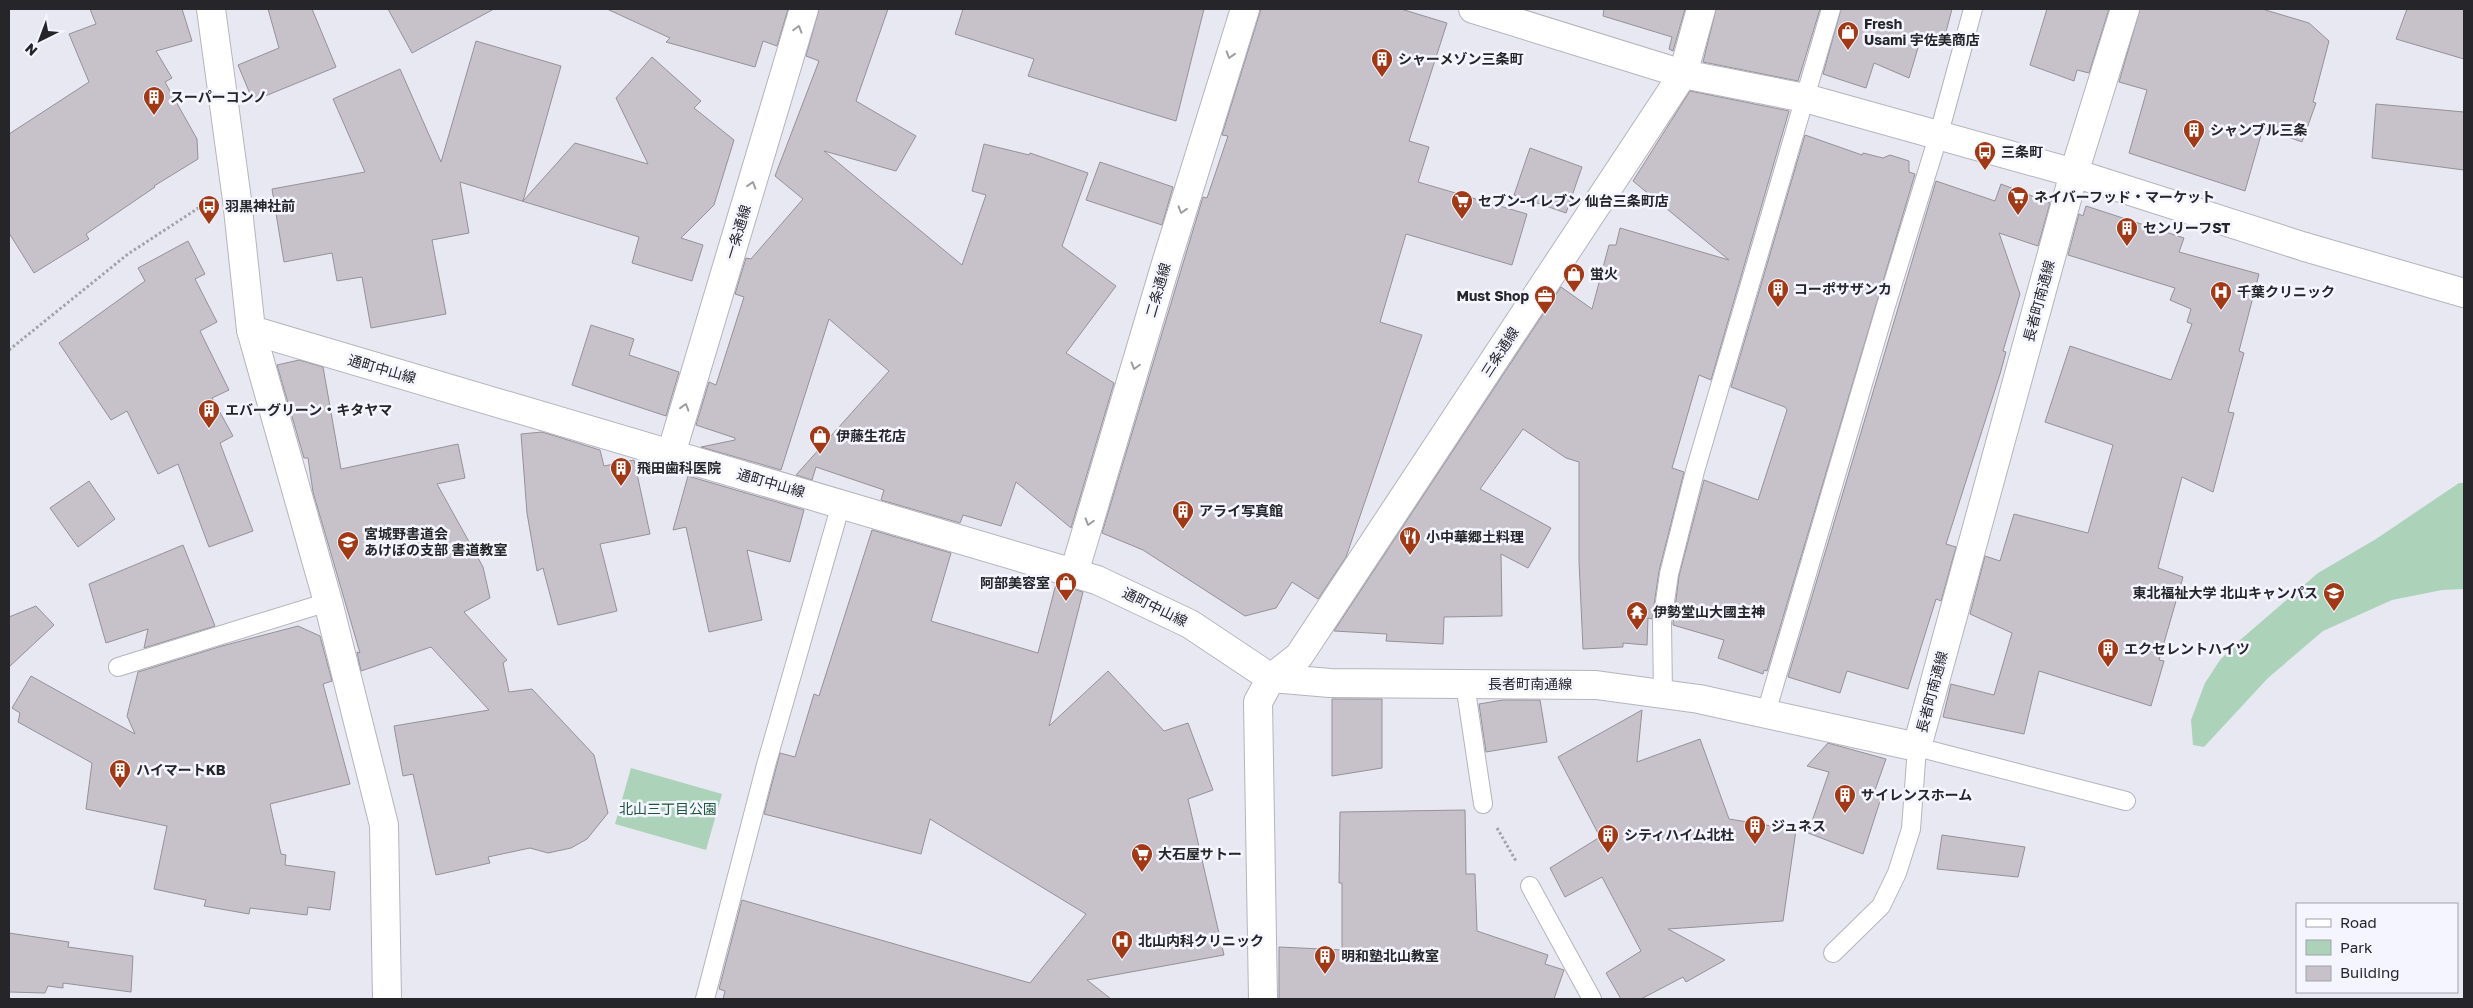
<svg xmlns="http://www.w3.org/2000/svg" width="2473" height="1008" viewBox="0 0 2473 1008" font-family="'Golos Text','Noto Sans JP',sans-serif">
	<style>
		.green { fill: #acd3ba }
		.building { fill: #c7c2ca; stroke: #969199 }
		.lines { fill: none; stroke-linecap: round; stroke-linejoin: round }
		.service-casing { stroke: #b4b4bd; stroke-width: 20 }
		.minor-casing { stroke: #b4b4bd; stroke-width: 30 }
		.tertiary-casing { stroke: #b4b4bd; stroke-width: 30 }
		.path { stroke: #a2a3aa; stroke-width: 3; stroke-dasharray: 2.5 2.5; stroke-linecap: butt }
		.service { stroke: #fff; stroke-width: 18 }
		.minor { stroke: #fff; stroke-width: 28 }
		.tertiary { stroke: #fff; stroke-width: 28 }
		.oneway { stroke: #9d9d9f }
		.labels { text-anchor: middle; stroke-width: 5; stroke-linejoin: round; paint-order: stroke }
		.poi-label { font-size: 14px; font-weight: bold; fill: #26262a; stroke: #f4f5ff; text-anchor: start }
		.street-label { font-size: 14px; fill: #26262a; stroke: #f4f5ff }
		.park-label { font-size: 14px; fill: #1d5738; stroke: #f4f5ff }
	</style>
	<rect width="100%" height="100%" fill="#e7e8f1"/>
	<path class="green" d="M 2459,483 L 2464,483 L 2464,589 L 2442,590 L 2392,600 L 2323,631 L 2268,678 L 2204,747 L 2193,745 L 2191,720 L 2205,683 L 2220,660 L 2240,640 L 2318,573 L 2376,539 Z
		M 631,768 L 722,794 L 706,850 L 615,824 Z"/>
	<path class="building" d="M 90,9 L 182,9 L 192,41 L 156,51 L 172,78 L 165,82 L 197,139 L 198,159 L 154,186 L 155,187 L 86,234 L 89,239 L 34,273 L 9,233 L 9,134 L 89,82 L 69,34 L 96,24 Z
		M 268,9 L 312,9 L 336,67 L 253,101 L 238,65 L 279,48 Z
		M 388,9 L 494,9 L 412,53 Z
		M 607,9 L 788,9 L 777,46 L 763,41 L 755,67 L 666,42 L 670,38 Z
		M 819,9 L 888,9 L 856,101 L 916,136 L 896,171 L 824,151 L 962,265 L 986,195 L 972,191 L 984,144 L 1029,155 L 1030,153 L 1088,173 L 1062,246 L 1116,286 L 1066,353 L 1114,383 L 1071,528 L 1016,482 L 1001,526 L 963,515 L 960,523 L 881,500 L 884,490 L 816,467 L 812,480 L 796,475 L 889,371 L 829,319 L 781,470 L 701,447 L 735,440 L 735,438 L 696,425 L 709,382 L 716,385 L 744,297 L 735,294 L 746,258 L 751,259 L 803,199 L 775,176 L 819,61 L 806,56 Z
		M 963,9 L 1204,9 L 1176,121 L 1028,76 L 1034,59 L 955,34 Z
		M 1261,9 L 1401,9 L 1447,23 L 1409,141 L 1429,147 L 1418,182 L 1527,214 L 1512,265 L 1406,234 L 1380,322 L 1422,335 L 1346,557 L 1318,599 L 1292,582 L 1276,608 L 1245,616 L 1143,550 L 1102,533 L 1203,197 L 1207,198 L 1228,136 L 1222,135 Z
		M 1604,9 L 1685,9 L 1673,51 L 1669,49 L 1672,37 L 1603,16 Z
		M 1716,9 L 1820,9 L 1798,81 L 1703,62 Z
		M 1841,9 L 1952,9 L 1942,47 L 1920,41 L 1909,78 L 1874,63 L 1866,88 L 1823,74 Z
		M 2047,9 L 2109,9 L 2089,73 L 2077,70 L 2074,81 L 2030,65 Z
		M 2140,9 L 2262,9 L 2309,23 L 2329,41 L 2313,102 L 2316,103 L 2302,142 L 2263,128 L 2245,191 L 2129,153 L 2147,90 L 2119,82 Z
		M 2407,9 L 2464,9 L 2464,59 L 2396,39 Z
		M 476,41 L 561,66 L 523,201 L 575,143 L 648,164 L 616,98 L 652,57 L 701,101 L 694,108 L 734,140 L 714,205 L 681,238 L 703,245 L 692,281 L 632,263 L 639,237 L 460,182 L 469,233 L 432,240 L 446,314 L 371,328 L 362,277 L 337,281 L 332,253 L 284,262 L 272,189 L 365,172 L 333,99 L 400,69 L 441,162 Z
		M 1690,91 L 1789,111 L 1711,380 L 1699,375 L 1672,468 L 1684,472 L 1659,571 L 1652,619 L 1648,618 L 1647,645 L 1623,643 L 1623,647 L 1583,649 L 1579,561 L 1579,462 L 1566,458 L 1523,429 L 1480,489 L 1551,528 L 1528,568 L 1501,554 L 1502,616 L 1444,617 L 1443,644 L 1386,641 L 1387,634 L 1334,631 L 1561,287 L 1592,309 L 1609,245 L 1616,245 L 1620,228 L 1729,260 L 1633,181 Z
		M 2376,104 L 2464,112 L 2464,170 L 2372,158 Z
		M 1805,135 L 1862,155 L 1863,153 L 1883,158 L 1890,155 L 1909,161 L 1909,172 L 1915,174 L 1767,671 L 1764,670 L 1763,674 L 1718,658 L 1724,640 L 1673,625 L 1673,623 L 1679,576 L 1704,480 L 1758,500 L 1787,410 L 1785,407 L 1731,387 Z
		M 1530,148 L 1582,167 L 1566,213 L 1514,195 Z
		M 1100,162 L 1173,187 L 1162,225 L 1086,200 Z
		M 1936,181 L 1995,201 L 2001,184 L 2050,203 L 2038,246 L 1999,233 L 2020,294 L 2003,351 L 2006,352 L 2000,374 L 1946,544 L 1956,547 L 1941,601 L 1936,599 L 1908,689 L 1847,671 L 1840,693 L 1788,677 Z
		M 2086,206 L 2184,238 L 2179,252 L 2259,274 L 2239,351 L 2244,353 L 2228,412 L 2234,413 L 2213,492 L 2182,477 L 2158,568 L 2183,577 L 2159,660 L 2164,661 L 2151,706 L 2039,671 L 2024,734 L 1943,717 L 1951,684 L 1994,695 L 2012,633 L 1970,614 L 1985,556 L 2000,561 L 2014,514 L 2088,533 L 2113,445 L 2045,422 L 2070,346 L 2171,380 L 2192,324 L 2187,322 L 2191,309 L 2170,300 L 2175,288 L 2068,255 L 2079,214 L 2083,216 Z
		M 188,241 L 205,274 L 195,279 L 217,322 L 200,331 L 229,390 L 212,398 L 233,436 L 220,443 L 253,531 L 209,547 L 178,464 L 158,474 L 127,411 L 111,420 L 59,343 L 145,281 L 138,268 Z
		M 591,325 L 634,339 L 629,355 L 679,372 L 666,416 L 572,385 Z
		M 299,360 L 323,367 L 341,469 L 458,444 L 465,478 L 437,484 L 483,567 L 490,598 L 464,612 L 507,660 L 503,663 L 509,692 L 532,689 L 594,755 L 608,813 L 587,839 L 571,848 L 548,853 L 530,848 L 488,857 L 490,863 L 436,875 L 413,774 L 403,776 L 394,726 L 489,710 L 431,647 L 361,671 L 357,652 L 360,653 L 313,492 L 308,458 L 304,458 L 277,365 Z
		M 542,432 L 600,450 L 604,466 L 634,460 L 650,534 L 600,544 L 617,611 L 558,625 L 543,568 L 537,571 L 527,513 L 521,434 Z
		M 688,476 L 804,510 L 790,562 L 747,550 L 762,620 L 709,632 L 686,527 L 673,530 Z
		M 89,481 L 115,519 L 78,547 L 50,508 Z
		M 872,530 L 951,553 L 931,621 L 1038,653 L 1056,584 L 1083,592 L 1049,726 L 1108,671 L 1164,731 L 1188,723 L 1213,790 L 1188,799 L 1224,955 L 1087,980 L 1111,999 L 723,999 L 725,991 L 719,989 L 742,900 L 1030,983 L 1086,914 L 930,819 L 921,854 L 764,814 L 780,753 L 795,757 L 814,694 L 819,696 Z
		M 183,545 L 215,626 L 144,648 L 148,629 L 106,643 L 89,584 Z
		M 36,606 L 54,625 L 9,667 L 9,617 Z
		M 298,626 L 320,636 L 332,681 L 323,684 L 350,784 L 270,804 L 281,854 L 286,855 L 285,865 L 335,872 L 330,910 L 308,907 L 307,915 L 250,908 L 249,914 L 204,906 L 206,900 L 154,889 L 167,826 L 86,809 L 92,763 L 18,722 L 20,713 L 12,708 L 31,676 L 135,734 L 127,716 L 138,672 L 222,646 Z
		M 1332,699 L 1382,699 L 1382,768 L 1332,776 Z
		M 1503,700 L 1540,700 L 1547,742 L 1486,752 L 1479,704 Z
		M 1642,710 L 1637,762 L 1700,739 L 1729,819 L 1796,830 L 1783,921 L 1668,929 L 1725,960 L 1686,982 L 1683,977 L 1641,999 L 1621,999 L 1606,973 L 1641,951 L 1602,877 L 1565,897 L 1550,868 L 1600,837 L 1558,757 Z
		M 1828,743 L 1886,759 L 1874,793 L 1882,795 L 1863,854 L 1808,833 L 1829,772 L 1807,766 Z
		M 1465,810 L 1466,874 L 1475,874 L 1477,931 L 1548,955 L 1545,964 L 1564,970 L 1554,999 L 1279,999 L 1279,947 L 1342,950 L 1342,883 L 1339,883 L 1340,812 Z
		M 1942,835 L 2025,847 L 2018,877 L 1937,869 Z
		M 9,933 L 69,942 L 68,947 L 133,956 L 131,992 L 63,983 L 63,988 L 48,986 L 45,993 L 9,992 Z"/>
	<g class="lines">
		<g class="service-casing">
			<path id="service" d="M 118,667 L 328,602
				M 1465,684 L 1483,804
				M 1663,694 L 1662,622 L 1669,574 L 1695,471 L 1831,9
				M 1766,713 L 1885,309 L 1938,137 L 1973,9
				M 1530,886 L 1592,999
				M 1833,953 L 1881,906 L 1897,873 L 1911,829 L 1917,747 L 2126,801
				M 705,999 L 766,765 L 841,504"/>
		</g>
		<g class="minor-casing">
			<path id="minor" d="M 1473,9 L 1683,74 L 1805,98 L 2074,173 L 2305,247
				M 251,330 L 328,602 L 384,825 L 387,999
				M 671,454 L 804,9
				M 1074,573 L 1167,260 L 1245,9
				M 1271,678 L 1330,683 L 1596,685 L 1699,699 L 1917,747 L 2074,173 L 2125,9
				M 1263,999 L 1258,702 L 1271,678 L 1299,656 L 1683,74 L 1701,9"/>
		</g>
		<g class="tertiary-casing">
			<path id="tertiary" d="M 211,9 L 237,200 L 251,330 L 1097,580 L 1190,624 L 1271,678
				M 2305,247 L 2464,293"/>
		</g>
		<path class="path" d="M 9,350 L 128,254 L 200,207 L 205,206
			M 1497,828 L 1516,861"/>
		<use href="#service" class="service"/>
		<use href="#minor" class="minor"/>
		<use href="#tertiary" class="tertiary"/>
	</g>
	<defs><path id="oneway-chevron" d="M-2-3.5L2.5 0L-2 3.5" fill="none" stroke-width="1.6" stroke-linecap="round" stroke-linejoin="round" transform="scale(1.25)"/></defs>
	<g class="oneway">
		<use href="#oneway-chevron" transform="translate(798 29) rotate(-74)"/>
		<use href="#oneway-chevron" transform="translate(1230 55) rotate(107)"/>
		<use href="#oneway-chevron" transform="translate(752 185) rotate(-73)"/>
		<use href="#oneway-chevron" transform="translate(1182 210) rotate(107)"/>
		<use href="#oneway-chevron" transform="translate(1135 366) rotate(106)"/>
		<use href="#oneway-chevron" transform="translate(685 407) rotate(-73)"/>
		<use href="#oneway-chevron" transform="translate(1089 522) rotate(106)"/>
	</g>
	<defs>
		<g id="shop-pin" transform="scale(1.125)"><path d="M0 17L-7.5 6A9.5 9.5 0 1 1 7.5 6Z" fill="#a03916" stroke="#f4f5ff"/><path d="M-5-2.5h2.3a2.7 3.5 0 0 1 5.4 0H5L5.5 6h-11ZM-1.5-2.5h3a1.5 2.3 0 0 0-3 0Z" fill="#fff"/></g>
		<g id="building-pin" transform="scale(1.125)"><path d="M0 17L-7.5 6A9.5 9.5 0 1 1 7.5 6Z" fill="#a03916" stroke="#f4f5ff"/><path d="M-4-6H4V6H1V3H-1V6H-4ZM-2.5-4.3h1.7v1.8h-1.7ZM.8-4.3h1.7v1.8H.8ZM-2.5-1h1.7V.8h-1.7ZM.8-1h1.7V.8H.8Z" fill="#fff"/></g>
		<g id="bus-pin" transform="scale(1.125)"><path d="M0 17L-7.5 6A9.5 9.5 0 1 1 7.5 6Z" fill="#a03916" stroke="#f4f5ff"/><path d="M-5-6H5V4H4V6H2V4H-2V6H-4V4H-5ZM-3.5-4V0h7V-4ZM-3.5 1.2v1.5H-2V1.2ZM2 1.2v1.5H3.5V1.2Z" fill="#fff"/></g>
		<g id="supermarket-pin" transform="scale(1.125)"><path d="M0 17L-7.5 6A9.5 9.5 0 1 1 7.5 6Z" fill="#a03916" stroke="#f4f5ff"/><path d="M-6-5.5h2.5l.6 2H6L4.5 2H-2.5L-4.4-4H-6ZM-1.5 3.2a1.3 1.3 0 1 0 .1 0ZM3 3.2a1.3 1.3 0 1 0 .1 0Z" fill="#fff"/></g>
		<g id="hospital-pin" transform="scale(1.125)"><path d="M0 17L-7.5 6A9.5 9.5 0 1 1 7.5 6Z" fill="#a03916" stroke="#f4f5ff"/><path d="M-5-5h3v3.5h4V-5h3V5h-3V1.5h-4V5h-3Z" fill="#fff"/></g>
		<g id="office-pin" transform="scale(1.125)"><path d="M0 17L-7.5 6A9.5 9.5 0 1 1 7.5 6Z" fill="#a03916" stroke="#f4f5ff"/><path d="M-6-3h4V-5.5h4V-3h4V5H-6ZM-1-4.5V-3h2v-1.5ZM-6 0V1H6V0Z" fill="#fff"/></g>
		<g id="restaurant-pin" transform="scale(1.125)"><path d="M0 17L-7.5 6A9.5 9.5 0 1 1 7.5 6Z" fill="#a03916" stroke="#f4f5ff"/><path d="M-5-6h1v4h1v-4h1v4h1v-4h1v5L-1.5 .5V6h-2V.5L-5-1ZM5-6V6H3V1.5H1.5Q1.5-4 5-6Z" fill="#fff"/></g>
		<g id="school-pin" transform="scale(1.125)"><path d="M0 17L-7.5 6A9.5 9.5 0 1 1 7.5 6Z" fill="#a03916" stroke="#f4f5ff"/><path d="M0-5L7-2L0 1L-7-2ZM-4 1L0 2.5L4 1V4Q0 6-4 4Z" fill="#fff"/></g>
		<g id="university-pin" transform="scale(1.125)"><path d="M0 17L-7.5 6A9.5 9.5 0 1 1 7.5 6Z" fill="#a03916" stroke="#f4f5ff"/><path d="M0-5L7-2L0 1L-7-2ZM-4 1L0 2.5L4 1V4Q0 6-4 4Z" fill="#fff"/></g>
		<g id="temple-pin" transform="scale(1.125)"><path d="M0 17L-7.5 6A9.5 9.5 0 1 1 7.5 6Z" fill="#a03916" stroke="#f4f5ff"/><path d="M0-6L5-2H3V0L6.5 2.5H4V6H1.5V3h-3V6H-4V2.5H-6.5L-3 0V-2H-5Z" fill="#fff"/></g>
	</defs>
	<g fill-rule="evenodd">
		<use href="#shop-pin" x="1848" y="32"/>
		<use href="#building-pin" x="1382" y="59"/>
		<use href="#building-pin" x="154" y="97"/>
		<use href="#building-pin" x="2194" y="130"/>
		<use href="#bus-pin" x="1985" y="152"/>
		<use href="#supermarket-pin" x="2018" y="197"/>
		<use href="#supermarket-pin" x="1462" y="201"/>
		<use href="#bus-pin" x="209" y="206"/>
		<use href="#building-pin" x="2127" y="228"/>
		<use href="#shop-pin" x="1574" y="274"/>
		<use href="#building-pin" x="1778" y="289"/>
		<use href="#hospital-pin" x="2221" y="292"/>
		<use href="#office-pin" x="1545" y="296"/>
		<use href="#building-pin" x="209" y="410"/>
		<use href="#shop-pin" x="820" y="436"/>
		<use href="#building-pin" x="621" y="468"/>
		<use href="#building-pin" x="1183" y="511"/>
		<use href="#restaurant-pin" x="1410" y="537"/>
		<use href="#school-pin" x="348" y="542"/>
		<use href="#shop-pin" x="1066" y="583"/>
		<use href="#university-pin" x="2334" y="593"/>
		<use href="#temple-pin" x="1637" y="612"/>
		<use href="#building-pin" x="2108" y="649"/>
		<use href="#building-pin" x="120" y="770"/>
		<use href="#building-pin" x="1845" y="795"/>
		<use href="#building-pin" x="1755" y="826"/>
		<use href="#building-pin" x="1608" y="835"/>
		<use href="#supermarket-pin" x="1142" y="854"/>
		<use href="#hospital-pin" x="1122" y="941"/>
		<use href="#building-pin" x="1325" y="956"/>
	</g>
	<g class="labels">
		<g class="poi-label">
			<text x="1864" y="29">Fresh<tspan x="1864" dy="16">Usami 宇佐美商店</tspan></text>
			<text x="1398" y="64">シャーメゾン三条町</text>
			<text x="170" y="102">スーパーコンノ</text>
			<text x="2210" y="135">シャンブル三条</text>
			<text x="2001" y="157">三条町</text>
			<text x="2034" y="202">ネイバーフッド・マーケット</text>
			<text x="1478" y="206">セブン-イレブン 仙台三条町店</text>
			<text x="225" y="211">羽黒神社前</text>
			<text x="2143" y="233">センリーフST</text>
			<text x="1590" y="279">蛍火</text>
			<text x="1794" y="294">コーポサザンカ</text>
			<text x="2237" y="297">千葉クリニック</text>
			<text x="1529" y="301" text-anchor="end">Must Shop</text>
			<text x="225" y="415">エバーグリーン・キタヤマ</text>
			<text x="836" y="441">伊藤生花店</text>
			<text x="637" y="473">飛田歯科医院</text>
			<text x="1199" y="516">アライ写真館</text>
			<text x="364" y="539">宮城野書道会<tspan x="364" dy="16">あけぼの支部 書道教室</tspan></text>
			<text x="1426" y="542">小中華郷土料理</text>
			<text x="1050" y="588" text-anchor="end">阿部美容室</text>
			<text x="2318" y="598" text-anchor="end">東北福祉大学 北山キャンパス</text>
			<text x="1653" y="617">伊勢堂山大國主神</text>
			<text x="2124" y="654">エクセレントハイツ</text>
			<text x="136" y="775">ハイマートKB</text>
			<text x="1861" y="800">サイレンスホーム</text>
			<text x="1771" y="831">ジュネス</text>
			<text x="1624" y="840">シティハイム北杜</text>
			<text x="1158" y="859">大石屋サトー</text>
			<text x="1138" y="946">北山内科クリニック</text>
			<text x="1341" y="961">明和塾北山教室</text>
		</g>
		<g class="street-label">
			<text transform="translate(738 232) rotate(-73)" y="5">一条通線</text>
			<text transform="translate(1158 290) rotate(-74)" y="5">二条通線</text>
			<text transform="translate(2039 301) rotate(-75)" y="5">長者町南通線</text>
			<text transform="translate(1500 352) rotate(-57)" y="5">三条通線</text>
			<text transform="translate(382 369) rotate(16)" y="5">通町中山線</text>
			<text transform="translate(771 483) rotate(16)" y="5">通町中山線</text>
			<text transform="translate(1155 607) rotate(26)" y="5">通町中山線</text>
			<text x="1530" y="689">長者町南通線</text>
			<text transform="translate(1932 692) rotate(-75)" y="5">長者町南通線</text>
		</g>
		<g class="park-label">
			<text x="668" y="814">北山三丁目公園</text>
		</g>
	</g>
	<rect width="2473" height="1008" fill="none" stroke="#26262a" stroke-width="20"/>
	<rect x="2296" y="903" width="162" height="90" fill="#f4f5ff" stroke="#a2a2aa"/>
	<rect x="2306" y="919" width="25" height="8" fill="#ffffff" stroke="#a2a2aa"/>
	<text x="2340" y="928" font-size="15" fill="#26262a">Road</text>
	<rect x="2306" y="940" width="25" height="15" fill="#acd3ba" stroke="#a2a2aa"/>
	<text x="2340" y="953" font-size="15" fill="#26262a">Park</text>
	<rect x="2306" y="966" width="25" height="15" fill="#c7c2ca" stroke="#a2a2aa"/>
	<text x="2340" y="978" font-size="15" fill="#26262a">Building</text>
	<g transform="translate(40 40) rotate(222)" stroke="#f4f5ff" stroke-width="4" paint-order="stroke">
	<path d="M0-4L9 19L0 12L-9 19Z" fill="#26262a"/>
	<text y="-8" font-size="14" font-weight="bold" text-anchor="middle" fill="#26262a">N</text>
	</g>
</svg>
